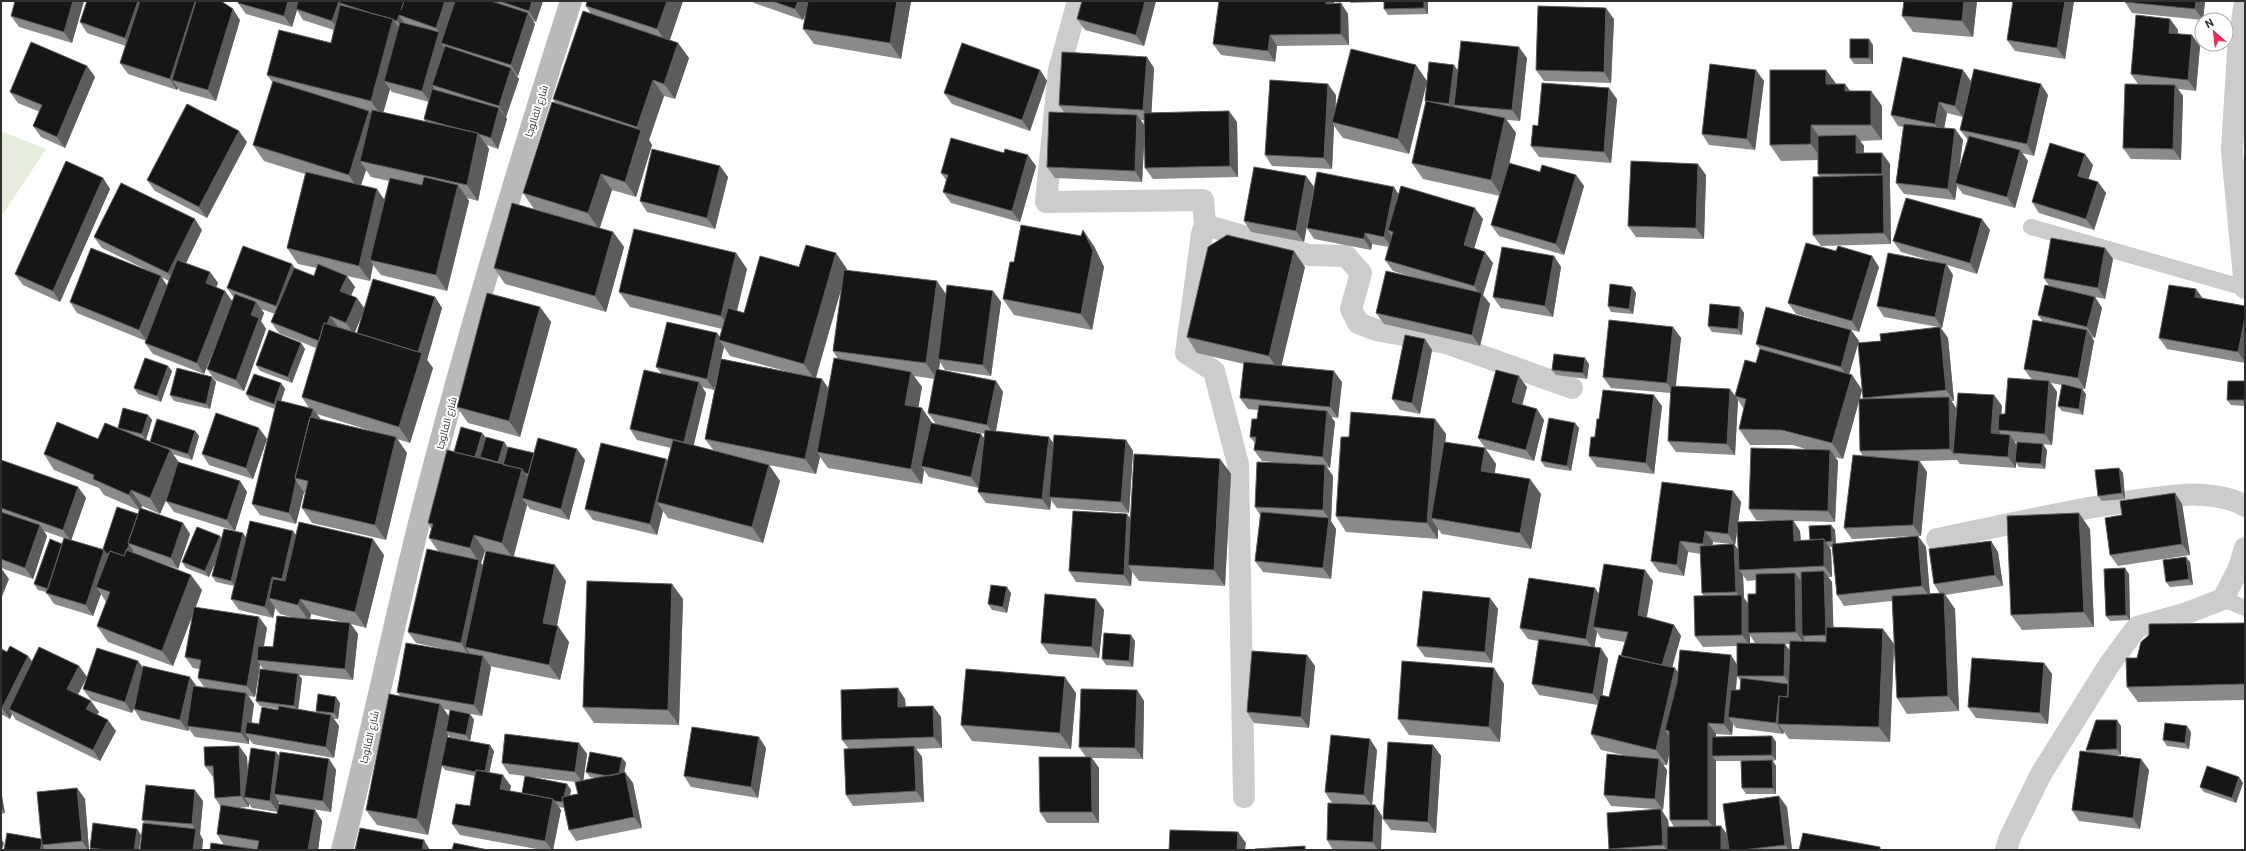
<svg xmlns="http://www.w3.org/2000/svg" width="2246" height="851" viewBox="0 0 2246 851" font-family="Roboto,Cairo,sans-serif">
	<style>
		.green { fill: #e7eddd }
		.lines { fill: none; stroke-linecap: round; stroke-linejoin: round }
		.service { stroke: #ccc; stroke-width: 16 }
		.minor { stroke: #ccc; stroke-width: 22 }
		.secondary { stroke: #b9b9b9; stroke-width: 22 }
		.wall { fill: #8a8a8a; fill-rule: evenodd }
		.shaded-wall { fill: #5c5c5c }
		.building { fill: #161616; stroke: #5c5c5c }
		.labels { text-anchor: middle; stroke-width: 4; stroke-linejoin: round; paint-order: stroke }
		.street-label { font-size: 10px; fill: #2f2f2f; stroke: #fff }
	</style>
	<rect width="100%" height="100%" fill="#fff"/>
	<path class="green" d="M 1,131 L 46,149 L 1,217 Z"/>
	<g class="lines">
		<path class="service" d="M 2031,227 L 2245,288
			M 2223,599 L 2245,608"/>
		<path class="minor" d="M 1078,1 L 1059,70 L 1046,202 L 1203,200 L 1205,225 L 1202,234 L 1186,353 L 1214,371 L 1238,464 L 1244,797
			M 2245,1 L 2238,50 L 2232,151 L 2245,288
			M 1205,225 L 1309,255 L 1346,256 L 1361,273 L 1351,309 L 1358,323 L 1376,330 L 1446,343 L 1572,388
			M 1937,539 C 2018,523 2100,502 2183,495 C 2199,493 2232,497 2245,506
			M 2006,850 L 2010,837 L 2041,774 L 2109,665 L 2137,627 L 2187,613 L 2223,599 L 2239,568 L 2245,548"/>
		<path class="secondary" d="M 342,850 C 369,744 391,637 417,531 C 462,353 515,176 571,1"/>
	</g>
	<path class="wall" d="M 84,1 L 72,43 L 19,27 L 11,16 Z
		M 239,1 L 543,1 L 536,22 L 533,21 L 535,24 L 518,76 L 516,75 L 519,79 L 506,117 L 507,119 L 498,149 L 487,145 L 489,149 L 478,201 L 467,198 L 469,201 L 447,291 L 381,275 L 373,265 L 370,281 L 347,276 L 355,287 L 351,295 L 364,308 L 435,297 L 442,308 L 427,360 L 433,368 L 410,443 L 397,439 L 407,453 L 386,540 L 312,523 L 302,508 L 305,494 L 304,492 L 296,524 L 260,515 L 252,504 L 275,409 L 250,400 L 246,394 L 281,383 L 285,389 L 281,401 L 309,408 L 302,397 L 316,348 L 279,333 L 271,322 L 275,314 L 261,309 L 264,313 L 261,321 L 266,329 L 244,391 L 215,380 L 207,369 L 224,324 L 204,374 L 153,354 L 145,343 L 146,341 L 77,313 L 70,302 L 153,273 L 102,248 L 94,237 L 202,230 L 186,263 L 210,272 L 218,283 L 216,287 L 232,301 L 234,298 L 227,288 L 295,268 L 314,276 L 317,268 L 298,264 L 287,248 L 305,174 L 264,161 L 253,145 L 273,83 L 267,75 L 331,43 L 334,30 L 303,20 L 297,10 L 292,27 L 246,14 L 238,3 ZM 390,89 L 392,92 L 429,102 L 424,119 L 425,122 L 383,112 ZM 366,170 L 371,177 L 389,181 L 384,199 L 361,185 ZM 161,277 L 169,281 L 167,286 ZM 364,309 L 357,333 L 355,332 ZM 317,414 L 378,433 L 321,419 Z
		M 587,1 L 683,1 L 670,40 L 678,43 L 689,58 L 675,99 L 664,96 L 649,140 L 652,145 L 636,197 L 612,190 L 600,228 L 613,232 L 624,247 L 606,312 L 505,284 L 494,268 L 557,216 L 534,209 L 523,193 L 556,104 L 553,99 L 591,14 L 586,6 Z
		M 752,1 L 911,1 L 901,59 L 814,44 L 803,29 L 805,14 L 803,20 L 754,3 Z
		M 1082,1 L 1156,1 L 1144,46 L 1085,30 L 1077,19 Z
		M 1349,1 L 1378,1 L 1378,2 L 1351,3 Z
		M 1384,1 L 1428,1 L 1428,14 L 1388,15 L 1384,9 Z
		M 1977,1 L 1973,37 L 1913,32 L 1902,16 Z
		M 2074,1 L 2065,59 L 2015,51 L 2007,40 Z
		M 2125,1 L 2205,1 L 2203,20 L 2132,13 L 2125,2 Z
		M 196,3 L 240,20 L 216,101 L 180,91 L 178,88 L 177,90 L 128,74 L 120,63 L 126,46 L 87,33 L 80,22 Z
		M 1341,3 L 1348,14 L 1349,45 L 1277,46 L 1275,62 L 1221,55 L 1213,44 L 1334,4 Z
		M 1614,19 L 1611,83 L 1544,81 L 1536,70 Z
		M 2170,19 L 2178,30 L 2178,34 L 2200,46 L 2196,91 L 2178,89 L 2183,96 L 2181,160 L 2131,159 L 2123,148 L 2138,84 L 2131,74 Z
		M 1873,45 L 1873,64 L 1854,64 L 1850,58 Z
		M 1527,58 L 1520,121 L 1507,120 L 1516,133 L 1509,164 L 1540,172 L 1576,175 L 1584,186 L 1564,255 L 1499,236 L 1491,225 L 1500,196 L 1423,179 L 1412,163 L 1426,103 L 1425,101 L 1427,83 L 1409,154 L 1343,138 L 1334,126 L 1332,169 L 1272,166 L 1265,155 L 1336,95 L 1335,109 L 1427,81 L 1458,70 Z
		M 87,66 L 95,77 L 65,148 L 41,137 L 33,126 L 40,112 L 18,103 L 10,92 Z
		M 1154,68 L 1151,113 L 1237,122 L 1238,177 L 1153,179 L 1145,168 L 1145,130 L 1142,182 L 1055,178 L 1047,167 L 1064,112 L 1059,105 ZM 1141,120 L 1144,120 L 1144,126 Z
		M 1040,70 L 1047,81 L 1030,131 L 952,104 L 944,93 Z
		M 1826,70 L 1836,84 L 1845,84 L 1850,91 L 1871,91 L 1882,106 L 1882,140 L 1860,141 L 1864,146 L 1863,153 L 1882,153 L 1890,164 L 1890,185 L 1889,185 L 1890,186 L 1891,244 L 1821,246 L 1813,235 L 1820,177 L 1818,174 L 1818,160 L 1781,161 L 1770,145 Z
		M 1963,70 L 1963,117 L 1947,113 L 1944,128 L 1955,129 L 1963,140 L 1959,170 L 1968,140 L 1960,130 L 2048,95 L 2034,156 L 2022,153 L 2028,161 L 2015,208 L 1963,194 L 1957,186 L 1955,200 L 1904,194 L 1896,183 L 1903,127 L 1898,126 L 1891,115 Z
		M 1764,81 L 1755,150 L 1709,145 L 1702,134 Z
		M 1617,99 L 1611,163 L 1539,157 L 1531,146 L 1538,126 Z
		M 247,142 L 207,218 L 155,191 L 147,180 Z
		M 2093,165 L 2088,179 L 2098,182 L 2106,193 L 2094,230 L 2039,213 L 2032,202 Z
		M 720,166 L 728,177 L 715,229 L 647,212 L 640,201 Z
		M 1036,166 L 1020,222 L 951,203 L 943,192 L 946,180 L 941,173 Z
		M 1706,175 L 1704,239 L 1636,237 L 1628,226 Z
		M 1306,176 L 1314,187 L 1304,242 L 1251,232 L 1244,221 Z
		M 103,178 L 110,189 L 60,302 L 23,285 L 15,274 Z
		M 1399,194 L 1483,219 L 1474,248 L 1493,263 L 1483,295 L 1490,304 L 1480,346 L 1384,324 L 1376,313 L 1416,278 L 1393,271 L 1385,260 L 1389,247 L 1372,244 L 1371,250 L 1314,239 L 1307,228 Z
		M 1990,230 L 1977,274 L 1947,265 L 1953,275 L 1942,328 L 1941,328 L 1948,338 L 1954,401 L 1951,401 L 1956,408 L 1994,395 L 2002,406 L 2001,414 L 2005,414 L 2032,380 L 2024,369 L 2043,322 L 2038,315 L 2049,286 L 2044,278 L 2105,248 L 2113,259 L 2105,299 L 2095,297 L 2102,308 L 2095,338 L 2092,337 L 2094,341 L 2085,389 L 2082,389 L 2086,394 L 2083,415 L 2062,411 L 2058,406 L 2062,385 L 2051,383 L 2057,392 L 2052,445 L 2015,442 L 2017,445 L 2047,450 L 2045,469 L 2019,467 L 2016,463 L 2016,468 L 1960,464 L 1957,460 L 1920,461 L 1927,472 L 1921,536 L 1918,536 L 1926,547 L 1930,594 L 1940,594 L 1934,584 L 1991,541 L 1998,552 L 2003,586 L 1945,595 L 1955,609 L 1959,711 L 1907,714 L 1897,698 L 1894,647 L 1890,742 L 1789,739 L 1784,732 L 1783,734 L 1736,728 L 1733,724 L 1732,735 L 1716,734 L 1716,737 L 1772,736 L 1776,742 L 1776,760 L 1773,761 L 1776,766 L 1776,794 L 1746,794 L 1742,788 L 1741,761 L 1716,761 L 1716,826 L 1721,826 L 1727,835 L 1787,807 L 1792,850 L 1610,850 L 1609,849 L 1655,809 L 1611,806 L 1604,795 L 1628,756 L 1601,750 L 1591,734 L 1598,705 L 1539,695 L 1532,684 L 1538,641 L 1528,639 L 1520,628 L 1595,588 L 1599,594 L 1653,581 L 1647,617 L 1674,625 L 1681,636 L 1672,667 L 1678,673 L 1737,664 L 1737,646 L 1703,647 L 1695,636 L 1704,596 L 1702,593 L 1701,554 L 1688,552 L 1684,576 L 1659,572 L 1651,561 L 1733,491 L 1741,502 L 1738,522 L 1783,521 L 1756,520 L 1749,509 L 1809,450 L 1793,445 L 1750,445 L 1739,429 L 1744,409 L 1738,400 L 1735,455 L 1676,452 L 1668,441 L 1671,393 L 1611,388 L 1603,377 L 1673,327 L 1681,338 L 1675,386 L 1735,396 L 1756,363 L 1760,349 L 1756,344 L 1851,330 L 1859,341 L 1858,343 L 1881,341 L 1938,327 L 1884,317 L 1877,306 L 1932,261 L 1901,252 L 1893,241 ZM 1858,344 L 1862,390 L 1852,375 L 1849,374 ZM 1862,390 L 1864,399 L 1860,399 ZM 1859,401 L 1860,451 L 1863,456 L 1844,528 L 1852,539 L 1914,536 L 1836,544 L 1835,530 L 1831,525 L 1810,540 L 1801,540 L 1800,531 L 1793,521 L 1835,522 L 1838,461 L 1834,457 L 1843,459 ZM 1738,528 L 1738,550 L 1735,545 ZM 1713,542 L 1730,544 L 1712,545 ZM 1829,547 L 1832,547 L 1837,595 L 1844,606 L 1892,601 L 1894,644 L 1883,629 L 1833,627 L 1832,582 L 1828,577 L 1832,577 L 1831,550 ZM 1743,575 L 1747,581 L 1756,580 L 1756,594 L 1748,604 L 1744,598 ZM 1597,632 L 1601,638 L 1625,642 L 1609,697 L 1602,695 L 1608,659 L 1594,647 ZM 1750,635 L 1755,643 L 1750,643 ZM 1785,644 L 1790,644 L 1790,651 ZM 1737,676 L 1741,682 L 1740,690 L 1736,690 ZM 1669,754 L 1670,820 L 1674,827 L 1669,827 L 1668,820 L 1661,810 L 1663,810 L 1667,770 L 1663,765 L 1667,765 Z
		M 1094,246 L 1104,267 L 1092,330 L 1014,315 L 1003,299 L 1014,262 Z
		M 736,253 L 747,269 L 737,311 L 744,313 L 799,267 L 847,269 L 846,270 L 946,294 L 993,291 L 1001,302 L 991,376 L 945,370 L 940,362 L 939,370 L 996,381 L 1003,392 L 996,431 L 1054,443 L 1126,440 L 1133,451 L 1129,513 L 1057,508 L 1051,500 L 1050,510 L 986,503 L 978,492 L 979,488 L 929,477 L 924,470 L 922,484 L 828,468 L 820,457 L 816,474 L 763,464 L 769,465 L 780,481 L 763,543 L 668,518 L 663,511 L 657,535 L 593,520 L 585,509 L 668,461 L 671,448 L 637,440 L 630,429 L 661,373 L 656,367 L 717,333 L 720,337 L 722,329 L 630,307 L 619,292 ZM 842,286 L 833,351 L 838,359 L 828,388 L 822,379 L 816,378 ZM 724,347 L 730,356 L 789,372 L 721,359 ZM 720,363 L 705,439 L 714,451 L 693,446 L 706,393 L 702,387 L 714,390 ZM 914,376 L 935,379 L 928,413 L 936,424 L 932,423 L 918,408 L 922,387 ZM 945,426 L 985,434 L 984,439 L 981,434 Z
		M 1554,256 L 1561,267 L 1553,317 L 1501,308 L 1493,297 Z
		M 1305,267 L 1281,365 L 1342,382 L 1338,418 L 1331,417 L 1335,422 L 1330,468 L 1327,467 L 1333,476 L 1331,521 L 1336,529 L 1331,579 L 1263,572 L 1255,561 L 1260,515 L 1255,507 L 1280,463 L 1262,461 L 1254,450 L 1255,443 L 1250,437 L 1257,419 L 1258,410 L 1248,409 L 1240,398 L 1244,364 L 1197,353 L 1187,337 Z
		M 1879,267 L 1859,332 L 1796,314 L 1788,303 Z
		M 1632,287 L 1636,293 L 1633,314 L 1611,312 L 1608,306 Z
		M 2196,289 L 2202,298 L 2245,306 L 2245,363 L 2167,349 L 2159,338 Z
		M 540,307 L 551,322 L 520,437 L 468,423 L 457,407 Z
		M 1740,307 L 1744,313 L 1742,335 L 1712,332 L 1708,326 Z
		M 301,343 L 305,349 L 292,383 L 260,371 L 256,365 Z
		M 1432,350 L 1420,414 L 1400,410 L 1392,399 Z
		M 1589,364 L 1587,379 L 1556,375 L 1552,370 Z
		M 172,371 L 161,402 L 138,394 L 134,388 Z
		M 2245,381 L 2245,406 L 2231,405 L 2227,400 Z
		M 216,382 L 210,409 L 174,401 L 170,395 Z
		M 1527,387 L 1522,405 L 1544,420 L 1534,461 L 1486,449 L 1478,438 Z
		M 1662,406 L 1654,474 L 1597,467 L 1589,456 L 1599,419 Z
		M 148,415 L 152,420 L 146,440 L 150,442 L 195,431 L 199,436 L 192,460 L 172,454 L 178,462 L 240,481 L 247,492 L 235,531 L 174,512 L 166,501 L 168,496 L 160,514 L 142,506 L 141,509 L 183,523 L 190,534 L 178,569 L 152,560 L 202,590 L 196,607 L 267,628 L 264,646 L 273,647 L 295,618 L 280,614 L 275,608 L 273,618 L 239,610 L 231,599 L 234,586 L 216,582 L 212,576 L 216,559 L 209,577 L 186,568 L 182,562 L 221,539 L 243,533 L 246,538 L 296,535 L 384,555 L 366,628 L 351,624 L 358,634 L 353,680 L 299,675 L 302,679 L 298,709 L 316,712 L 316,711 L 340,703 L 338,719 L 334,719 L 339,726 L 334,758 L 253,744 L 249,739 L 249,744 L 195,737 L 189,729 L 188,731 L 141,720 L 134,709 L 132,713 L 91,700 L 83,689 L 138,661 L 143,668 L 196,686 L 204,687 L 198,678 L 199,669 L 193,668 L 185,657 L 193,614 L 173,666 L 108,642 L 97,626 L 106,602 L 101,594 L 93,616 L 54,604 L 46,592 L 38,590 L 34,584 L 62,544 L 64,538 L 44,531 L 47,536 L 33,579 L 1,568 L 1,460 L 78,487 L 86,498 L 71,540 L 103,549 L 138,514 L 139,510 L 104,495 L 99,488 L 54,470 L 44,454 L 98,439 L 118,428 ZM 311,614 L 343,622 L 310,619 ZM 260,665 L 263,669 L 256,701 L 260,706 L 278,709 L 278,710 L 259,724 L 251,723 L 254,704 L 249,696 L 255,697 Z
		M 1435,419 L 1446,434 L 1445,442 L 1485,448 L 1496,464 L 1495,473 L 1541,494 L 1531,549 L 1442,534 L 1438,529 L 1438,539 L 1346,532 L 1336,516 L 1349,437 Z
		M 1575,423 L 1579,428 L 1571,471 L 1545,467 L 1541,461 Z
		M 482,433 L 486,438 L 504,442 L 508,448 L 503,465 L 534,453 L 585,460 L 569,520 L 530,509 L 527,505 L 514,556 L 566,581 L 557,626 L 569,642 L 560,680 L 489,666 L 491,667 L 482,716 L 444,709 L 449,716 L 470,714 L 474,720 L 470,741 L 450,737 L 448,735 L 448,737 L 494,751 L 489,772 L 511,786 L 509,791 L 522,793 L 525,776 L 509,774 L 502,763 L 579,743 L 587,754 L 583,781 L 595,778 L 590,777 L 586,772 L 622,758 L 626,763 L 624,773 L 633,783 L 642,828 L 576,841 L 569,830 L 564,808 L 559,807 L 561,810 L 553,850 L 542,850 L 460,835 L 452,824 L 470,806 L 475,776 L 445,770 L 442,766 L 428,835 L 377,825 L 366,810 L 401,697 L 397,692 L 467,654 L 416,643 L 408,632 L 438,551 L 429,538 L 431,529 L 428,523 L 454,452 ZM 485,551 L 486,551 L 483,565 L 481,563 ZM 532,777 L 576,782 L 578,794 L 570,795 L 571,790 L 567,784 Z
		M 267,439 L 253,479 L 209,465 L 202,454 Z
		M 1220,459 L 1231,474 L 1225,586 L 1139,581 L 1132,572 L 1131,586 L 1076,582 L 1069,571 L 1127,514 L 1131,519 Z
		M 2119,468 L 2123,473 L 2125,499 L 2102,501 L 2098,496 Z
		M 2182,504 L 2190,555 L 2118,566 L 2110,555 Z
		M 2090,529 L 2094,627 L 2022,630 L 2011,615 Z
		M 2190,562 L 2193,585 L 2170,587 L 2166,582 Z
		M 2129,574 L 2130,620 L 2110,621 L 2106,616 Z
		M 1011,593 L 1007,613 L 992,610 L 988,604 Z
		M 1490,598 L 1498,609 L 1492,663 L 1425,657 L 1417,646 Z
		M 683,599 L 679,725 L 594,723 L 583,707 Z
		M 1096,599 L 1104,610 L 1099,658 L 1049,654 L 1041,643 Z
		M 2245,623 L 2245,700 L 2138,702 L 2127,687 L 2137,658 Z
		M 1135,641 L 1133,667 L 1106,665 L 1102,659 Z
		M 1,649 L 7,652 L 28,656 L 32,661 L 79,666 L 87,677 L 78,695 L 99,712 L 97,714 L 116,731 L 100,761 L 16,720 L 12,714 L 10,719 L 1,714 Z
		M 1307,655 L 1315,666 L 1309,728 L 1254,723 L 1247,712 Z
		M 2044,663 L 2052,674 L 2048,724 L 1976,718 L 1968,707 Z
		M 1494,668 L 1504,684 L 1500,742 L 1409,735 L 1398,719 Z
		M 1137,690 L 1144,701 L 1143,759 L 1092,758 L 1099,768 L 1099,823 L 1047,823 L 1040,812 L 1086,757 L 1079,747 Z
		M 1076,693 L 1071,749 L 972,741 L 961,725 Z
		M 905,699 L 906,707 L 933,706 L 941,717 L 942,748 L 916,749 L 922,757 L 924,802 L 853,806 L 846,795 L 849,749 L 842,740 Z
		M 2121,726 L 2121,755 L 2112,755 L 2141,759 L 2149,770 L 2140,829 L 2079,821 L 2072,810 L 2088,752 L 2086,750 Z
		M 2191,732 L 2189,749 L 2167,746 L 2163,740 Z
		M 1433,745 L 1441,756 L 1436,833 L 1391,830 L 1383,819 Z
		M 239,746 L 247,757 L 248,772 L 279,755 L 329,759 L 336,770 L 331,812 L 305,808 L 315,810 L 322,821 L 318,850 L 210,850 L 224,845 L 217,834 L 221,807 L 215,798 L 214,777 L 213,777 L 205,766 ZM 279,802 L 281,804 L 278,808 ZM 249,804 L 252,808 L 277,812 L 277,814 L 238,808 L 249,807 Z
		M 766,748 L 758,798 L 691,787 L 684,776 Z
		M 1377,750 L 1372,805 L 1382,816 L 1381,850 L 1333,850 L 1327,840 L 1344,804 L 1332,803 L 1325,792 Z
		M 2239,777 L 2243,783 L 2236,803 L 2204,792 L 2200,787 Z
		M 77,788 L 85,799 L 89,850 L 4,850 L 41,839 Z
		M 1,790 L 5,813 L 1,814 Z
		M 203,801 L 200,834 L 203,840 L 202,850 L 140,850 L 145,823 L 142,820 Z
		M 137,829 L 141,835 L 139,850 L 91,850 L 90,848 Z"/>
	<path class="shaded-wall" d="M 73,1 L 84,1 L 72,43 L 64,32 Z
		M 138,1 L 150,1 L 133,49 L 125,38 Z
		M 288,1 L 299,1 L 296,9 L 297,10 L 292,27 L 284,16 Z
		M 339,1 L 350,1 L 340,3 L 346,13 L 340,32 L 332,21 Z
		M 445,1 L 456,1 L 444,39 L 436,28 Z
		M 532,1 L 543,1 L 536,22 L 529,11 Z
		M 667,1 L 683,1 L 668,45 L 657,29 Z
		M 798,1 L 810,1 L 803,20 L 795,9 Z
		M 897,1 L 911,1 L 901,59 L 890,43 Z
		M 1145,1 L 1156,1 L 1144,46 L 1136,35 Z
		M 1326,1 L 1334,1 L 1334,15 L 1326,4 Z
		M 1424,1 L 1428,1 L 1428,14 L 1424,8 Z
		M 1964,1 L 1977,1 L 1973,37 L 1962,21 Z
		M 2065,1 L 2074,1 L 2065,59 L 2057,48 Z
		M 2196,1 L 2205,1 L 2203,20 L 2195,9 Z
		M 195,2 L 203,13 L 172,80 L 178,88 L 177,90 L 170,79 Z
		M 1341,3 L 1348,14 L 1349,45 L 1341,34 Z
		M 1606,8 L 1614,19 L 1611,83 L 1604,72 Z
		M 233,9 L 240,20 L 216,101 L 208,90 Z
		M 528,13 L 535,24 L 518,76 L 511,65 Z
		M 399,15 L 406,26 L 405,32 L 397,21 Z
		M 393,19 L 404,35 L 384,81 L 390,89 L 382,117 L 371,101 Z
		M 2170,19 L 2178,30 L 2177,44 L 2169,33 Z
		M 439,32 L 446,43 L 441,43 L 445,48 L 432,85 L 434,87 L 430,102 L 422,91 Z
		M 1270,35 L 1277,46 L 1275,62 L 1268,51 Z
		M 2192,35 L 2200,46 L 2196,91 L 2188,80 Z
		M 1869,39 L 1873,45 L 1873,64 L 1869,58 Z
		M 678,43 L 689,58 L 675,99 L 664,84 Z
		M 1519,47 L 1527,58 L 1520,121 L 1512,110 Z
		M 1147,57 L 1154,68 L 1151,121 L 1143,110 Z
		M 1416,65 L 1427,81 L 1409,154 L 1398,139 Z
		M 1454,65 L 1458,71 L 1453,110 L 1449,104 Z
		M 87,66 L 95,77 L 65,148 L 57,137 Z
		M 511,68 L 519,79 L 506,117 L 499,106 Z
		M 1040,70 L 1047,81 L 1030,131 L 1022,120 Z
		M 1756,70 L 1764,81 L 1755,150 L 1747,139 Z
		M 1826,70 L 1837,85 L 1826,84 Z
		M 1963,70 L 1971,81 L 1963,117 L 1955,106 Z
		M 653,80 L 664,96 L 649,140 L 652,145 L 636,197 L 625,182 L 641,132 L 637,127 Z
		M 1328,84 L 1336,95 L 1335,123 L 1332,122 L 1334,126 L 1332,169 L 1324,158 Z
		M 1845,84 L 1856,100 L 1845,91 Z
		M 2041,84 L 2048,95 L 2034,156 L 2027,144 Z
		M 2175,85 L 2183,96 L 2181,160 L 2173,149 Z
		M 1609,88 L 1617,99 L 1611,163 L 1604,152 Z
		M 1871,91 L 1882,106 L 1882,140 L 1871,125 Z
		M 1939,102 L 1947,113 L 1943,135 L 1935,124 Z
		M 499,108 L 507,119 L 498,149 L 491,138 Z
		M 369,111 L 380,127 L 360,161 L 366,170 L 359,191 L 349,175 Z
		M 1229,111 L 1237,122 L 1238,177 L 1230,166 Z
		M 1137,115 L 1145,126 L 1142,182 L 1135,171 Z
		M 1505,118 L 1516,133 L 1502,196 L 1491,180 Z
		M 1811,125 L 1822,141 L 1822,160 L 1811,144 Z
		M 1955,129 L 1963,140 L 1957,184 L 1955,183 L 1957,186 L 1955,200 L 1948,189 Z
		M 239,131 L 247,142 L 207,218 L 199,207 Z
		M 478,133 L 489,149 L 478,201 L 467,185 Z
		M 1856,135 L 1864,146 L 1863,164 L 1856,153 Z
		M 2020,150 L 2028,161 L 2015,208 L 2007,197 Z
		M 1882,153 L 1890,164 L 1890,185 L 1882,174 Z
		M 2085,154 L 2093,165 L 2086,187 L 2078,176 Z
		M 1028,155 L 1036,166 L 1020,222 L 1012,211 Z
		M 1698,164 L 1706,175 L 1704,239 L 1696,228 Z
		M 720,166 L 728,177 L 715,229 L 707,218 Z
		M 601,174 L 612,190 L 599,229 L 588,213 Z
		M 1576,175 L 1584,186 L 1564,255 L 1556,244 Z
		M 1883,175 L 1890,186 L 1891,244 L 1884,233 Z
		M 1306,176 L 1314,187 L 1304,242 L 1296,231 Z
		M 103,178 L 110,189 L 60,302 L 53,291 Z
		M 2098,182 L 2106,193 L 2094,230 L 2086,219 Z
		M 458,185 L 469,201 L 447,291 L 436,275 Z
		M 1394,187 L 1401,198 L 1393,232 L 1388,230 L 1393,239 L 1392,248 L 1384,237 Z
		M 377,189 L 388,205 L 370,260 L 373,265 L 370,281 L 359,266 Z
		M 1475,208 L 1483,219 L 1472,256 L 1464,245 Z
		M 195,219 L 202,230 L 176,284 L 168,273 Z
		M 1982,219 L 1990,230 L 1977,274 L 1970,263 Z
		M 1083,230 L 1094,246 L 1104,267 L 1092,330 L 1081,314 Z
		M 613,232 L 624,247 L 606,312 L 595,296 Z
		M 1365,233 L 1372,244 L 1371,250 L 1364,239 Z
		M 2105,248 L 2113,259 L 2105,299 L 2098,288 Z
		M 1294,251 L 1305,267 L 1280,372 L 1269,356 Z
		M 1485,252 L 1493,263 L 1483,295 L 1490,304 L 1480,346 L 1472,335 L 1481,296 L 1474,286 Z
		M 736,253 L 747,269 L 732,331 L 721,316 Z
		M 836,253 L 847,269 L 815,380 L 804,364 Z
		M 1554,256 L 1561,267 L 1553,317 L 1545,306 Z
		M 1872,256 L 1879,267 L 1859,332 L 1852,321 Z
		M 292,264 L 299,275 L 283,317 L 276,306 Z
		M 1946,264 L 1953,275 L 1942,328 L 1935,317 Z
		M 210,272 L 218,283 L 213,294 L 206,283 Z
		M 161,276 L 168,287 L 147,341 L 139,330 Z
		M 347,276 L 355,287 L 348,302 L 340,291 Z
		M 937,281 L 948,297 L 938,359 L 940,362 L 937,379 L 926,363 Z
		M 1632,287 L 1636,293 L 1633,314 L 1629,309 Z
		M 2196,289 L 2204,300 L 2195,297 Z
		M 225,291 L 233,302 L 204,374 L 197,363 Z
		M 993,291 L 1001,302 L 991,376 L 983,365 Z
		M 435,297 L 442,308 L 427,360 L 433,368 L 410,443 L 399,427 L 418,352 Z
		M 2095,297 L 2102,308 L 2095,338 L 2087,327 Z
		M 357,298 L 365,309 L 354,334 L 346,323 Z
		M 256,302 L 264,313 L 261,321 L 266,329 L 244,391 L 236,380 L 251,315 Z
		M 540,307 L 551,322 L 520,437 L 509,421 Z
		M 1740,307 L 1744,313 L 1742,335 L 1738,329 Z
		M 330,316 L 338,327 L 319,342 Z
		M 2245,317 L 2245,362 L 2238,352 Z
		M 1673,327 L 1681,338 L 1675,394 L 1667,383 Z
		M 1940,327 L 1948,338 L 1954,401 L 1946,390 Z
		M 1851,330 L 1859,341 L 1848,378 L 1841,367 Z
		M 2087,330 L 2094,341 L 2085,389 L 2078,378 Z
		M 717,333 L 723,341 L 719,340 L 724,347 L 714,390 L 707,379 Z
		M 1425,339 L 1432,350 L 1420,414 L 1412,403 Z
		M 301,343 L 305,349 L 292,383 L 288,377 Z
		M 1585,358 L 1589,364 L 1587,379 L 1583,373 Z
		M 168,366 L 172,371 L 161,402 L 157,396 Z
		M 1334,371 L 1342,382 L 1338,418 L 1330,407 Z
		M 911,372 L 922,387 L 916,421 L 905,405 Z
		M 1852,375 L 1862,390 L 1843,459 L 1832,443 Z
		M 1519,376 L 1527,387 L 1520,413 L 1512,402 Z
		M 212,377 L 216,382 L 210,409 L 206,404 Z
		M 822,379 L 833,395 L 817,452 L 820,457 L 816,474 L 805,459 Z
		M 996,381 L 1003,392 L 995,436 L 987,425 Z
		M 2049,381 L 2057,392 L 2052,445 L 2045,434 Z
		M 699,382 L 706,393 L 692,453 L 684,442 Z
		M 281,383 L 285,389 L 278,410 L 274,404 Z
		M 1730,389 L 1738,400 L 1735,455 L 1727,444 Z
		M 2082,389 L 2086,394 L 2083,415 L 2079,409 Z
		M 1654,395 L 1662,406 L 1654,474 L 1646,463 Z
		M 1994,395 L 2002,406 L 2000,430 L 1998,430 L 2000,432 L 1999,444 L 1991,433 Z
		M 1949,397 L 1956,408 L 1953,453 L 1957,460 L 1950,449 Z
		M 922,408 L 933,424 L 921,466 L 924,470 L 922,484 L 911,469 Z
		M 313,409 L 321,420 L 297,479 Z
		M 1537,409 L 1544,420 L 1534,461 L 1526,450 Z
		M 1327,411 L 1335,422 L 1330,468 L 1323,457 Z
		M 148,415 L 152,420 L 146,440 L 142,434 Z
		M 1435,419 L 1446,434 L 1439,520 L 1431,518 L 1438,529 L 1438,539 L 1427,523 Z
		M 1575,423 L 1579,428 L 1571,471 L 1567,466 Z
		M 259,428 L 267,439 L 253,479 L 246,468 Z
		M 195,431 L 199,436 L 192,460 L 188,454 Z
		M 482,433 L 486,438 L 479,465 L 475,459 Z
		M 981,434 L 989,445 L 979,488 L 971,477 Z
		M 2010,435 L 2017,446 L 2015,462 L 2016,463 L 2016,468 L 2008,457 Z
		M 396,437 L 407,453 L 386,540 L 375,525 Z
		M 1049,437 L 1057,448 L 1049,497 L 1051,500 L 1050,510 L 1042,499 Z
		M 1126,440 L 1133,451 L 1129,513 L 1121,502 Z
		M 504,442 L 508,448 L 502,468 L 498,462 Z
		M 2043,444 L 2047,450 L 2045,469 L 2041,464 Z
		M 1485,448 L 1496,464 L 1492,486 L 1481,471 Z
		M 577,449 L 585,460 L 569,520 L 561,509 Z
		M 170,450 L 181,465 L 160,514 L 150,498 Z
		M 1830,450 L 1838,461 L 1835,522 L 1828,511 Z
		M 666,459 L 674,470 L 657,502 L 663,511 L 657,535 L 650,524 Z
		M 1220,459 L 1231,474 L 1225,586 L 1214,570 Z
		M 1919,461 L 1927,472 L 1921,536 L 1913,525 Z
		M 769,465 L 780,481 L 763,543 L 752,527 Z
		M 1325,465 L 1333,476 L 1331,521 L 1323,510 Z
		M 2119,468 L 2123,473 L 2125,499 L 2122,493 Z
		M 522,469 L 533,485 L 522,498 L 527,505 L 513,558 L 502,543 Z
		M 1530,479 L 1541,494 L 1531,549 L 1520,533 Z
		M 240,481 L 247,492 L 235,531 L 227,520 Z
		M 296,481 L 304,492 L 296,524 L 289,513 Z
		M 78,487 L 86,498 L 71,541 L 63,530 Z
		M 131,490 L 142,506 L 140,510 L 129,495 Z
		M 1733,491 L 1741,502 L 1735,545 L 1728,534 Z
		M 2175,493 L 2182,504 L 2190,555 L 2182,544 Z
		M 2079,513 L 2090,529 L 2094,627 L 2084,612 Z
		M 1127,514 L 1135,525 L 1128,565 L 1132,572 L 1131,586 L 1124,575 Z
		M 1329,518 L 1336,529 L 1331,579 L 1323,568 Z
		M 1793,520 L 1800,531 L 1801,552 L 1794,541 Z
		M 183,523 L 190,534 L 178,569 L 171,558 Z
		M 40,525 L 47,536 L 33,579 L 25,568 Z
		M 1831,525 L 1835,530 L 1836,547 L 1832,541 Z
		M 293,531 L 301,542 L 289,590 L 282,579 Z
		M 1705,531 L 1713,542 L 1711,555 L 1703,544 Z
		M 243,533 L 247,539 L 235,586 L 231,581 Z
		M 474,535 L 485,551 L 481,563 L 486,571 L 465,647 L 469,652 L 468,654 L 461,643 L 478,561 L 470,548 Z
		M 220,536 L 224,542 L 209,577 L 205,571 Z
		M 1918,536 L 1926,547 L 1930,597 L 1922,586 Z
		M 373,539 L 384,555 L 366,628 L 355,612 Z
		M 1824,539 L 1831,550 L 1832,577 L 1824,566 Z
		M 1680,541 L 1688,552 L 1684,576 L 1677,565 Z
		M 1991,541 L 1998,552 L 2003,586 L 1995,575 Z
		M 1734,544 L 1742,555 L 1739,570 L 1743,575 L 1744,598 L 1750,606 L 1748,633 L 1750,635 L 1750,646 L 1742,635 L 1742,600 L 1736,592 Z
		M 129,545 L 133,550 L 128,565 L 124,559 Z
		M 104,550 L 112,560 L 96,587 L 101,594 L 93,616 L 86,605 Z
		M 2186,557 L 2190,562 L 2193,585 L 2189,579 Z
		M 555,565 L 566,581 L 554,639 L 543,623 Z
		M 1,568 L 9,579 L 1,599 Z
		M 2125,568 L 2129,574 L 2130,620 L 2126,615 Z
		M 1645,570 L 1653,581 L 1645,626 L 1638,615 Z
		M 1824,571 L 1832,582 L 1834,646 L 1826,635 Z
		M 1795,573 L 1803,584 L 1802,636 L 1804,638 L 1804,643 L 1796,632 Z
		M 191,575 L 202,590 L 173,666 L 162,651 Z
		M 272,577 L 280,588 L 269,598 L 275,608 L 273,618 L 265,607 Z
		M 672,584 L 683,599 L 679,725 L 668,710 Z
		M 1007,587 L 1011,593 L 1007,613 L 1003,607 Z
		M 1595,588 L 1602,599 L 1593,627 L 1597,632 L 1594,650 L 1586,639 Z
		M 1944,593 L 1955,609 L 1959,711 L 1948,696 Z
		M 1490,598 L 1498,609 L 1492,663 L 1485,652 Z
		M 300,599 L 311,614 L 309,621 L 298,605 Z
		M 1096,599 L 1104,610 L 1099,658 L 1092,647 Z
		M 259,617 L 267,628 L 261,661 L 257,660 L 260,665 L 255,697 L 247,686 Z
		M 350,623 L 358,634 L 353,680 L 345,669 Z
		M 1674,625 L 1681,636 L 1669,679 L 1661,668 Z
		M 558,626 L 569,642 L 560,680 L 549,665 Z
		M 1883,629 L 1894,644 L 1890,742 L 1879,727 Z
		M 1131,635 L 1135,641 L 1133,667 L 1129,661 Z
		M 1785,644 L 1793,655 L 1792,687 L 1784,676 Z
		M 1601,648 L 1608,659 L 1601,705 L 1593,694 Z
		M 1307,655 L 1315,666 L 1309,728 L 1301,717 Z
		M 1731,655 L 1738,666 L 1733,718 L 1728,717 L 1733,724 L 1732,735 L 1724,724 Z
		M 28,656 L 36,667 L 9,709 L 12,714 L 10,719 L 2,708 Z
		M 483,656 L 491,667 L 482,716 L 474,705 Z
		M 138,661 L 146,672 L 132,713 L 125,702 Z
		M 2044,663 L 2052,674 L 2048,724 L 2040,713 Z
		M 79,666 L 87,677 L 75,700 L 67,689 Z
		M 1494,668 L 1504,684 L 1500,742 L 1489,727 Z
		M 1675,668 L 1686,684 L 1669,731 L 1665,730 L 1672,741 L 1667,765 L 1656,750 Z
		M 298,674 L 302,679 L 298,711 L 294,706 Z
		M 190,677 L 198,688 L 187,726 L 189,729 L 188,731 L 180,720 Z
		M 1065,677 L 1076,693 L 1071,749 L 1060,733 Z
		M 1788,684 L 1796,695 L 1786,700 Z
		M 898,688 L 905,699 L 906,718 L 898,707 Z
		M 1137,690 L 1144,701 L 1143,759 L 1135,748 Z
		M 246,693 L 254,704 L 250,734 L 245,733 L 249,739 L 249,744 L 241,733 Z
		M 336,697 L 340,703 L 338,719 L 334,713 Z
		M 1779,699 L 1778,724 L 1784,732 L 1783,734 L 1776,723 Z
		M 91,701 L 99,712 L 94,720 L 86,709 Z
		M 440,704 L 451,720 L 446,731 L 448,735 L 442,765 L 441,765 L 442,766 L 428,835 L 417,819 Z
		M 933,706 L 941,717 L 942,748 L 934,737 Z
		M 470,714 L 474,720 L 470,741 L 466,735 Z
		M 331,715 L 339,726 L 334,758 L 326,747 Z
		M 108,720 L 116,731 L 100,761 L 93,750 Z
		M 2117,720 L 2121,726 L 2121,755 L 2117,749 Z
		M 1708,723 L 1716,734 L 1716,756 L 1712,756 L 1716,761 L 1716,831 L 1708,820 Z
		M 2187,726 L 2191,732 L 2189,749 L 2185,743 Z
		M 1772,736 L 1776,742 L 1776,760 L 1772,755 Z
		M 759,737 L 766,748 L 758,798 L 751,787 Z
		M 1370,739 L 1377,750 L 1372,806 L 1364,795 Z
		M 579,743 L 587,754 L 583,783 L 575,772 Z
		M 490,745 L 494,751 L 488,779 L 484,773 Z
		M 1433,745 L 1441,756 L 1436,833 L 1428,822 Z
		M 239,746 L 247,757 L 249,798 L 244,797 L 249,804 L 249,807 L 241,796 Z
		M 914,746 L 922,757 L 924,802 L 916,791 Z
		M 276,752 L 284,762 L 274,794 L 279,802 L 278,812 L 270,801 Z
		M 1091,757 L 1099,768 L 1099,823 L 1092,812 Z
		M 622,758 L 626,763 L 622,783 L 618,778 Z
		M 329,759 L 336,770 L 331,812 L 323,801 Z
		M 1659,759 L 1667,770 L 1663,810 L 1655,799 Z
		M 2141,759 L 2149,770 L 2140,829 L 2133,818 Z
		M 1772,760 L 1776,766 L 1776,794 L 1773,788 Z
		M 625,772 L 633,783 L 642,828 L 634,817 Z
		M 503,775 L 511,786 L 508,800 L 500,789 Z
		M 2239,777 L 2243,783 L 2236,803 L 2232,798 Z
		M 567,784 L 571,790 L 567,808 L 563,802 Z
		M 77,788 L 85,799 L 89,850 L 88,850 L 82,841 Z
		M 1,790 L 1,791 L 5,813 L 1,807 Z
		M 195,790 L 203,801 L 200,834 L 203,840 L 202,850 L 193,850 L 196,830 L 192,824 Z
		M 1779,796 L 1787,807 L 1792,850 L 1789,850 L 1785,845 Z
		M 553,799 L 561,810 L 553,850 L 552,850 L 545,841 Z
		M 1375,805 L 1382,816 L 1381,850 L 1378,850 L 1373,842 Z
		M 1661,809 L 1668,820 L 1671,850 L 1667,850 L 1663,845 Z
		M 315,810 L 322,821 L 318,850 L 308,850 Z
		M 1721,826 L 1729,837 L 1729,850 L 1721,850 Z
		M 137,829 L 141,835 L 139,850 L 134,850 Z
		M 1238,832 L 1246,843 L 1245,850 L 1237,850 Z
		M 1,839 L 4,843 L 2,850 L 1,850 Z
		M 42,839 L 42,845 L 45,850 L 40,850 Z
		M 424,840 L 430,850 L 422,850 Z"/>
	<path class="building" d="M 15,1 L 73,1 L 64,32 L 11,16 Z
		M 87,1 L 138,1 L 125,38 L 80,22 Z
		M 140,1 L 193,1 L 195,2 L 170,79 L 120,63 Z
		M 196,1 L 221,1 L 233,9 L 208,90 L 172,80 Z
		M 239,1 L 288,1 L 284,16 L 238,3 Z
		M 298,1 L 339,1 L 332,21 L 296,9 Z
		M 340,1 L 404,1 L 401,10 L 404,1 L 445,1 L 436,28 L 399,15 L 397,21 L 394,20 L 393,19 L 374,14 L 340,3 Z
		M 455,1 L 491,1 L 528,13 L 511,65 L 441,43 Z
		M 499,1 L 532,1 L 529,11 Z
		M 587,1 L 667,1 L 657,29 L 586,6 Z
		M 772,1 L 798,1 L 795,9 Z
		M 808,1 L 897,1 L 890,43 L 803,29 Z
		M 1082,1 L 1145,1 L 1136,35 L 1077,19 Z
		M 1219,1 L 1326,1 L 1326,4 L 1341,3 L 1341,34 L 1270,35 L 1268,51 L 1213,44 Z
		M 1384,1 L 1424,1 L 1424,8 L 1384,9 Z
		M 1904,1 L 1964,1 L 1962,21 L 1902,16 Z
		M 2013,1 L 2065,1 L 2057,48 L 2007,40 Z
		M 2125,1 L 2196,1 L 2195,9 L 2125,2 Z
		M 340,5 L 393,19 L 371,101 L 267,75 L 279,30 L 331,43 Z
		M 1538,6 L 1606,8 L 1604,72 L 1536,70 Z
		M 583,11 L 678,43 L 664,84 L 653,80 L 637,127 L 553,99 Z
		M 2136,15 L 2170,19 L 2169,33 L 2192,35 L 2188,80 L 2131,74 Z
		M 400,22 L 439,32 L 422,91 L 384,81 Z
		M 1850,39 L 1869,39 L 1869,58 L 1850,58 Z
		M 1461,41 L 1519,47 L 1512,110 L 1454,105 Z
		M 31,42 L 87,66 L 57,137 L 33,126 L 42,105 L 10,92 Z
		M 962,43 L 1040,70 L 1022,120 L 944,93 Z
		M 445,46 L 511,68 L 499,106 L 432,85 Z
		M 1351,49 L 1416,65 L 1398,139 L 1332,122 Z
		M 1062,52 L 1147,57 L 1143,110 L 1059,105 Z
		M 1903,57 L 1963,70 L 1955,106 L 1939,102 L 1935,124 L 1891,115 Z
		M 1429,62 L 1454,65 L 1449,104 L 1434,102 L 1426,101 L 1425,101 Z
		M 1710,64 L 1756,70 L 1747,139 L 1702,134 Z
		M 1974,69 L 2041,84 L 2027,144 L 1960,130 Z
		M 1770,70 L 1826,70 L 1826,84 L 1845,84 L 1845,91 L 1871,91 L 1871,125 L 1811,125 L 1811,144 L 1770,145 Z
		M 1270,80 L 1328,84 L 1324,158 L 1265,155 Z
		M 273,81 L 369,111 L 349,175 L 253,145 Z
		M 1542,83 L 1609,88 L 1604,152 L 1531,146 L 1533,125 L 1538,126 Z
		M 2125,84 L 2175,85 L 2173,149 L 2123,148 Z
		M 432,89 L 499,108 L 491,138 L 479,134 L 478,133 L 460,129 L 424,119 Z
		M 1426,101 L 1505,118 L 1491,180 L 1412,163 Z
		M 552,102 L 641,130 L 625,182 L 601,174 L 588,213 L 523,193 Z
		M 187,104 L 239,131 L 199,207 L 147,180 Z
		M 372,110 L 478,133 L 467,185 L 360,161 Z
		M 1229,111 L 1230,166 L 1145,168 L 1144,113 Z
		M 1049,112 L 1137,115 L 1135,171 L 1047,167 Z
		M 1904,124 L 1955,129 L 1948,189 L 1896,183 Z
		M 1856,135 L 1856,153 L 1882,153 L 1882,174 L 1818,174 L 1818,136 Z
		M 1969,136 L 2020,150 L 2007,197 L 1955,183 Z
		M 951,138 L 1004,153 L 1005,149 L 1028,155 L 1012,211 L 943,192 L 948,175 L 941,173 Z
		M 2050,143 L 2085,154 L 2078,176 L 2098,182 L 2086,219 L 2032,202 Z
		M 652,149 L 720,166 L 707,218 L 640,201 Z
		M 66,161 L 103,178 L 53,291 L 15,274 Z
		M 1631,161 L 1698,164 L 1696,228 L 1628,226 Z
		M 1509,163 L 1540,172 L 1542,165 L 1576,175 L 1556,244 L 1491,225 Z
		M 1254,167 L 1306,176 L 1296,231 L 1244,221 Z
		M 306,172 L 377,189 L 359,266 L 287,248 Z
		M 1317,172 L 1394,187 L 1384,237 L 1365,233 L 1364,239 L 1307,228 Z
		M 1883,175 L 1884,233 L 1813,235 L 1813,177 Z
		M 424,177 L 458,185 L 436,275 L 370,260 L 390,178 L 422,185 Z
		M 121,183 L 195,219 L 168,273 L 94,237 Z
		M 1401,186 L 1475,208 L 1464,245 L 1485,252 L 1474,286 L 1385,260 L 1393,232 L 1388,230 Z
		M 1906,198 L 1982,219 L 1970,263 L 1893,241 Z
		M 512,203 L 613,232 L 595,296 L 494,268 Z
		M 1021,225 L 1081,236 L 1083,230 L 1093,251 L 1081,314 L 1003,299 L 1010,262 L 1014,262 Z
		M 634,229 L 736,253 L 721,316 L 619,292 Z
		M 1227,235 L 1294,251 L 1269,356 L 1187,337 L 1208,247 Z
		M 2051,238 L 2105,248 L 2098,288 L 2044,278 Z
		M 1806,243 L 1836,251 L 1838,246 L 1872,256 L 1852,321 L 1788,303 Z
		M 806,245 L 836,253 L 804,364 L 719,340 L 728,308 L 744,313 L 760,256 L 799,267 Z
		M 243,246 L 292,264 L 276,306 L 227,288 Z
		M 1502,247 L 1554,256 L 1545,306 L 1493,297 Z
		M 91,248 L 161,276 L 139,330 L 70,302 Z
		M 1888,253 L 1946,264 L 1935,317 L 1877,306 Z
		M 177,260 L 210,272 L 206,283 L 225,291 L 197,363 L 145,343 Z
		M 318,264 L 347,276 L 340,291 L 357,298 L 346,323 L 330,316 L 327,324 L 324,323 L 319,341 L 271,322 L 294,268 L 314,276 Z
		M 844,270 L 937,281 L 926,363 L 833,351 Z
		M 1386,271 L 1482,293 L 1472,335 L 1376,313 Z
		M 373,279 L 435,297 L 418,352 L 357,333 Z
		M 1610,284 L 1632,287 L 1629,309 L 1608,306 Z
		M 947,285 L 993,291 L 983,365 L 938,359 Z
		M 2045,285 L 2095,297 L 2087,327 L 2038,315 Z
		M 2169,285 L 2196,289 L 2195,297 L 2245,306 L 2245,317 L 2238,352 L 2159,338 Z
		M 487,293 L 540,307 L 509,421 L 457,407 Z
		M 235,294 L 256,302 L 251,315 L 259,318 L 236,380 L 207,369 Z
		M 1710,304 L 1740,307 L 1738,329 L 1708,326 Z
		M 1766,307 L 1851,330 L 1841,367 L 1756,344 Z
		M 1609,320 L 1673,327 L 1667,383 L 1603,377 Z
		M 2033,320 L 2087,330 L 2078,378 L 2024,369 Z
		M 667,322 L 717,333 L 707,379 L 656,367 Z
		M 324,323 L 422,353 L 399,427 L 302,397 Z
		M 1940,327 L 1946,390 L 1863,398 L 1858,343 L 1881,341 L 1880,334 Z
		M 269,330 L 301,343 L 288,377 L 256,365 Z
		M 1405,335 L 1425,339 L 1412,403 L 1392,399 Z
		M 1760,349 L 1852,375 L 1832,443 L 1782,430 L 1739,429 L 1746,399 L 1735,396 L 1745,360 L 1756,363 Z
		M 1554,354 L 1585,358 L 1583,373 L 1552,370 Z
		M 145,358 L 168,366 L 157,396 L 134,388 Z
		M 834,358 L 911,372 L 905,405 L 922,408 L 911,469 L 817,452 Z
		M 721,359 L 822,379 L 805,459 L 705,439 Z
		M 1244,362 L 1334,371 L 1330,407 L 1240,398 Z
		M 177,368 L 212,377 L 206,404 L 170,395 Z
		M 936,369 L 996,381 L 987,425 L 928,413 Z
		M 644,370 L 699,382 L 684,442 L 630,429 Z
		M 1496,370 L 1519,376 L 1512,402 L 1537,409 L 1526,450 L 1478,438 Z
		M 254,374 L 281,383 L 274,404 L 246,394 Z
		M 2008,378 L 2049,381 L 2045,434 L 1998,430 L 1999,414 L 2005,414 Z
		M 2228,381 L 2245,381 L 2245,400 L 2227,400 Z
		M 2062,384 L 2082,389 L 2079,409 L 2058,406 Z
		M 1671,386 L 1730,389 L 1727,444 L 1668,441 Z
		M 1603,390 L 1654,395 L 1646,463 L 1589,456 L 1591,437 L 1595,437 L 1597,419 L 1599,419 Z
		M 1958,393 L 1994,395 L 1991,433 L 2010,435 L 2008,457 L 1953,453 Z
		M 1949,397 L 1950,449 L 1860,451 L 1859,399 Z
		M 277,400 L 313,409 L 311,417 L 310,417 L 295,478 L 296,481 L 289,513 L 252,504 Z
		M 1259,405 L 1327,411 L 1323,457 L 1254,450 L 1256,437 L 1250,437 L 1252,419 L 1257,419 Z
		M 123,408 L 148,415 L 142,434 L 118,428 Z
		M 1351,412 L 1435,419 L 1427,523 L 1336,516 L 1341,437 L 1349,437 Z
		M 216,413 L 259,428 L 246,468 L 202,454 Z
		M 310,417 L 396,437 L 375,525 L 302,508 L 308,481 L 295,478 Z
		M 1549,418 L 1575,423 L 1567,466 L 1541,461 Z
		M 157,419 L 195,431 L 188,454 L 150,442 Z
		M 57,422 L 98,439 L 105,423 L 170,450 L 150,498 L 131,490 L 129,495 L 93,479 L 94,475 L 44,454 Z
		M 931,423 L 981,434 L 971,477 L 921,466 Z
		M 461,427 L 482,433 L 475,457 L 454,452 Z
		M 985,430 L 1049,437 L 1042,499 L 978,492 Z
		M 1054,435 L 1126,440 L 1121,502 L 1049,497 Z
		M 486,437 L 504,442 L 498,462 L 480,457 Z
		M 538,438 L 577,449 L 561,509 L 522,498 Z
		M 673,440 L 769,465 L 752,527 L 657,502 Z
		M 1444,442 L 1485,448 L 1481,471 L 1530,479 L 1520,533 L 1431,518 Z
		M 2017,442 L 2043,444 L 2041,464 L 2015,462 Z
		M 601,443 L 666,459 L 650,524 L 585,509 Z
		M 508,447 L 534,453 L 528,474 L 525,473 L 522,469 L 503,465 Z
		M 1751,448 L 1830,450 L 1828,511 L 1749,509 Z
		M 447,450 L 522,469 L 502,543 L 474,535 L 470,548 L 429,538 L 433,524 L 428,523 Z
		M 1134,454 L 1220,459 L 1214,570 L 1128,565 Z
		M 1853,455 L 1919,461 L 1913,525 L 1844,528 Z
		M 1,460 L 78,487 L 63,530 L 1,508 Z
		M 178,462 L 240,481 L 227,520 L 166,501 Z
		M 1257,462 L 1325,465 L 1323,510 L 1255,507 Z
		M 2119,468 L 2122,493 L 2098,496 L 2095,470 Z
		M 1662,482 L 1733,491 L 1728,534 L 1705,531 L 1703,544 L 1680,541 L 1677,565 L 1651,561 Z
		M 2175,493 L 2182,544 L 2110,555 L 2105,518 L 2122,515 L 2120,501 Z
		M 117,507 L 138,514 L 128,543 L 129,545 L 124,556 L 110,551 L 108,554 L 106,553 L 103,549 Z
		M 140,508 L 183,523 L 171,558 L 128,543 Z
		M 1073,511 L 1127,514 L 1124,575 L 1069,571 Z
		M 1,512 L 40,525 L 25,568 L 1,559 Z
		M 1261,512 L 1329,518 L 1323,568 L 1255,561 Z
		M 2079,513 L 2084,612 L 2011,615 L 2007,516 Z
		M 1793,520 L 1794,541 L 1824,539 L 1824,566 L 1739,570 L 1737,522 Z
		M 250,521 L 293,531 L 282,579 L 272,577 L 265,607 L 231,599 Z
		M 299,522 L 373,539 L 355,612 L 300,599 L 298,605 L 269,598 L 273,579 L 285,581 Z
		M 1831,525 L 1832,541 L 1825,542 L 1824,539 L 1810,540 L 1809,526 Z
		M 197,527 L 220,536 L 205,571 L 182,562 Z
		M 224,529 L 243,533 L 231,581 L 212,576 Z
		M 1918,536 L 1922,586 L 1837,595 L 1832,544 Z
		M 64,538 L 104,550 L 86,605 L 46,593 Z
		M 50,539 L 62,544 L 48,589 L 34,584 Z
		M 1991,541 L 1995,575 L 1934,584 L 1929,549 Z
		M 1734,544 L 1736,592 L 1702,593 L 1700,546 Z
		M 427,549 L 479,560 L 461,643 L 408,632 Z
		M 126,550 L 191,575 L 162,651 L 97,626 L 110,592 L 96,587 L 110,551 L 124,556 Z
		M 486,551 L 555,565 L 543,623 L 558,626 L 549,665 L 465,647 Z
		M 2186,557 L 2189,579 L 2166,582 L 2163,560 Z
		M 1604,564 L 1645,570 L 1638,615 L 1674,625 L 1662,665 L 1621,656 L 1628,632 L 1593,627 Z
		M 2125,568 L 2126,615 L 2106,616 L 2104,569 Z
		M 1824,571 L 1826,635 L 1802,636 L 1801,572 Z
		M 1795,573 L 1796,632 L 1748,633 L 1748,594 L 1756,594 L 1756,574 Z
		M 1529,578 L 1595,588 L 1586,639 L 1520,628 Z
		M 587,581 L 672,584 L 668,710 L 583,707 Z
		M 991,585 L 1007,587 L 1003,607 L 988,604 Z
		M 1423,591 L 1490,598 L 1485,652 L 1417,646 Z
		M 1944,593 L 1948,696 L 1897,698 L 1892,596 Z
		M 1045,594 L 1096,599 L 1092,647 L 1041,643 Z
		M 1742,595 L 1742,635 L 1695,636 L 1694,596 Z
		M 194,607 L 259,617 L 247,686 L 198,678 L 201,660 L 185,657 Z
		M 277,616 L 350,623 L 345,669 L 257,660 L 258,646 L 273,647 Z
		M 2245,623 L 2245,684 L 2127,687 L 2126,658 L 2137,658 L 2141,642 L 2149,635 L 2149,624 Z
		M 1826,627 L 1883,629 L 1879,727 L 1778,724 L 1779,696 L 1788,697 L 1790,641 L 1826,642 Z
		M 1104,633 L 1131,635 L 1129,661 L 1102,659 Z
		M 1539,639 L 1601,648 L 1593,694 L 1532,684 Z
		M 406,643 L 483,656 L 474,705 L 397,692 Z
		M 1737,643 L 1785,644 L 1784,676 L 1737,676 Z
		M 10,646 L 28,656 L 2,708 L 1,707 L 1,649 L 7,652 Z
		M 39,647 L 79,666 L 67,689 L 91,701 L 86,709 L 108,720 L 93,750 L 9,709 Z
		M 97,648 L 138,661 L 125,702 L 83,689 Z
		M 1680,650 L 1731,655 L 1724,724 L 1708,723 L 1708,820 L 1670,820 L 1669,731 L 1665,730 L 1677,682 Z
		M 1252,651 L 1307,655 L 1301,717 L 1247,712 Z
		M 1619,655 L 1675,668 L 1656,750 L 1591,734 L 1600,695 L 1609,697 Z
		M 1972,658 L 2044,663 L 2040,713 L 1968,707 Z
		M 1402,661 L 1494,668 L 1489,727 L 1398,719 Z
		M 143,666 L 190,677 L 180,720 L 134,709 Z
		M 260,669 L 298,674 L 294,706 L 256,701 Z
		M 966,669 L 1065,677 L 1060,733 L 961,725 Z
		M 1741,678 L 1788,684 L 1787,697 L 1779,696 L 1776,723 L 1728,717 L 1731,690 L 1740,690 Z
		M 193,686 L 246,693 L 241,733 L 187,726 Z
		M 898,688 L 898,707 L 933,706 L 934,737 L 842,740 L 841,690 Z
		M 1081,689 L 1137,690 L 1135,748 L 1079,747 Z
		M 318,694 L 336,697 L 334,713 L 316,711 Z
		M 389,694 L 440,704 L 417,819 L 366,810 Z
		M 279,706 L 331,715 L 326,747 L 245,733 L 247,722 L 259,724 L 262,707 L 278,710 Z
		M 450,710 L 470,714 L 466,735 L 446,731 Z
		M 2096,720 L 2117,720 L 2117,749 L 2086,750 Z
		M 2165,723 L 2187,726 L 2185,743 L 2163,740 Z
		M 692,727 L 759,737 L 751,787 L 684,776 Z
		M 505,734 L 579,743 L 575,772 L 502,763 Z
		M 1331,735 L 1370,739 L 1364,795 L 1325,792 Z
		M 1772,736 L 1772,755 L 1712,756 L 1712,737 Z
		M 447,737 L 490,745 L 485,771 L 476,770 L 476,772 L 441,765 Z
		M 1388,742 L 1433,745 L 1428,822 L 1383,819 Z
		M 239,746 L 241,796 L 215,798 L 213,766 L 205,766 L 204,747 Z
		M 914,746 L 916,791 L 846,795 L 844,749 Z
		M 251,748 L 276,752 L 270,801 L 244,797 Z
		M 2080,751 L 2141,759 L 2133,818 L 2072,810 Z
		M 280,752 L 329,759 L 323,801 L 274,794 Z
		M 590,752 L 622,758 L 619,774 L 608,776 L 586,772 Z
		M 1607,754 L 1659,759 L 1655,799 L 1604,795 Z
		M 1039,757 L 1091,757 L 1092,812 L 1040,812 Z
		M 1772,760 L 1773,788 L 1742,788 L 1741,761 Z
		M 2207,766 L 2239,777 L 2232,798 L 2200,787 Z
		M 476,770 L 503,775 L 500,789 L 553,799 L 545,841 L 452,824 L 456,804 L 470,806 Z
		M 625,772 L 634,817 L 569,830 L 562,797 L 578,794 L 575,782 Z
		M 525,776 L 567,784 L 564,797 L 562,797 L 563,802 L 555,801 L 553,799 L 522,793 Z
		M 146,785 L 195,790 L 192,824 L 142,820 Z
		M 77,788 L 82,841 L 42,845 L 37,792 Z
		M 1779,796 L 1785,845 L 1742,850 L 1729,850 L 1723,804 Z
		M 1328,803 L 1375,805 L 1373,842 L 1327,840 Z
		M 279,804 L 315,810 L 308,850 L 257,850 L 259,841 L 217,834 L 221,805 L 277,814 Z
		M 1661,809 L 1663,845 L 1609,849 L 1607,813 Z
		M 93,823 L 137,829 L 134,850 L 106,850 L 90,848 Z
		M 143,823 L 196,829 L 193,850 L 140,850 Z
		M 1721,826 L 1721,850 L 1667,850 L 1667,827 Z
		M 360,828 L 424,840 L 422,850 L 355,850 Z
		M 1170,830 L 1238,832 L 1237,850 L 1169,850 Z
		M 7,833 L 41,839 L 42,843 L 40,850 L 4,850 Z
		M 1803,833 L 1880,847 L 1880,850 L 1799,850 Z
		M 211,843 L 253,849 L 253,850 L 210,850 Z
		M 454,843 L 488,850 L 452,850 Z
		M 1305,846 L 1305,850 L 1255,850 L 1255,849 Z"/>
	<g class="labels">
		<g class="street-label">
			<text transform="translate(536 111) rotate(-72)" y="4">شارع الفالوجا</text>
			<text transform="translate(446 423) rotate(-75)" y="4">شارع الفالوجا</text>
			<text transform="translate(369 737) rotate(-77)" y="4">شارع الفالوجا</text>
		</g>
	</g>
	<rect width="2246" height="851" fill="none" stroke="#2f2f2f" stroke-width="4"/>
	<g transform="translate(2214 32) rotate(332)"><circle r="19" fill="#ffffff" stroke="#acacac"/>
	<path d="M0-3L7 15L0 10L-7 15Z" fill="#e73055"/>
	<text y="-6" font-size="11" font-weight="bold" text-anchor="middle" fill="#2f2f2f">N</text>
	</g>
</svg>
